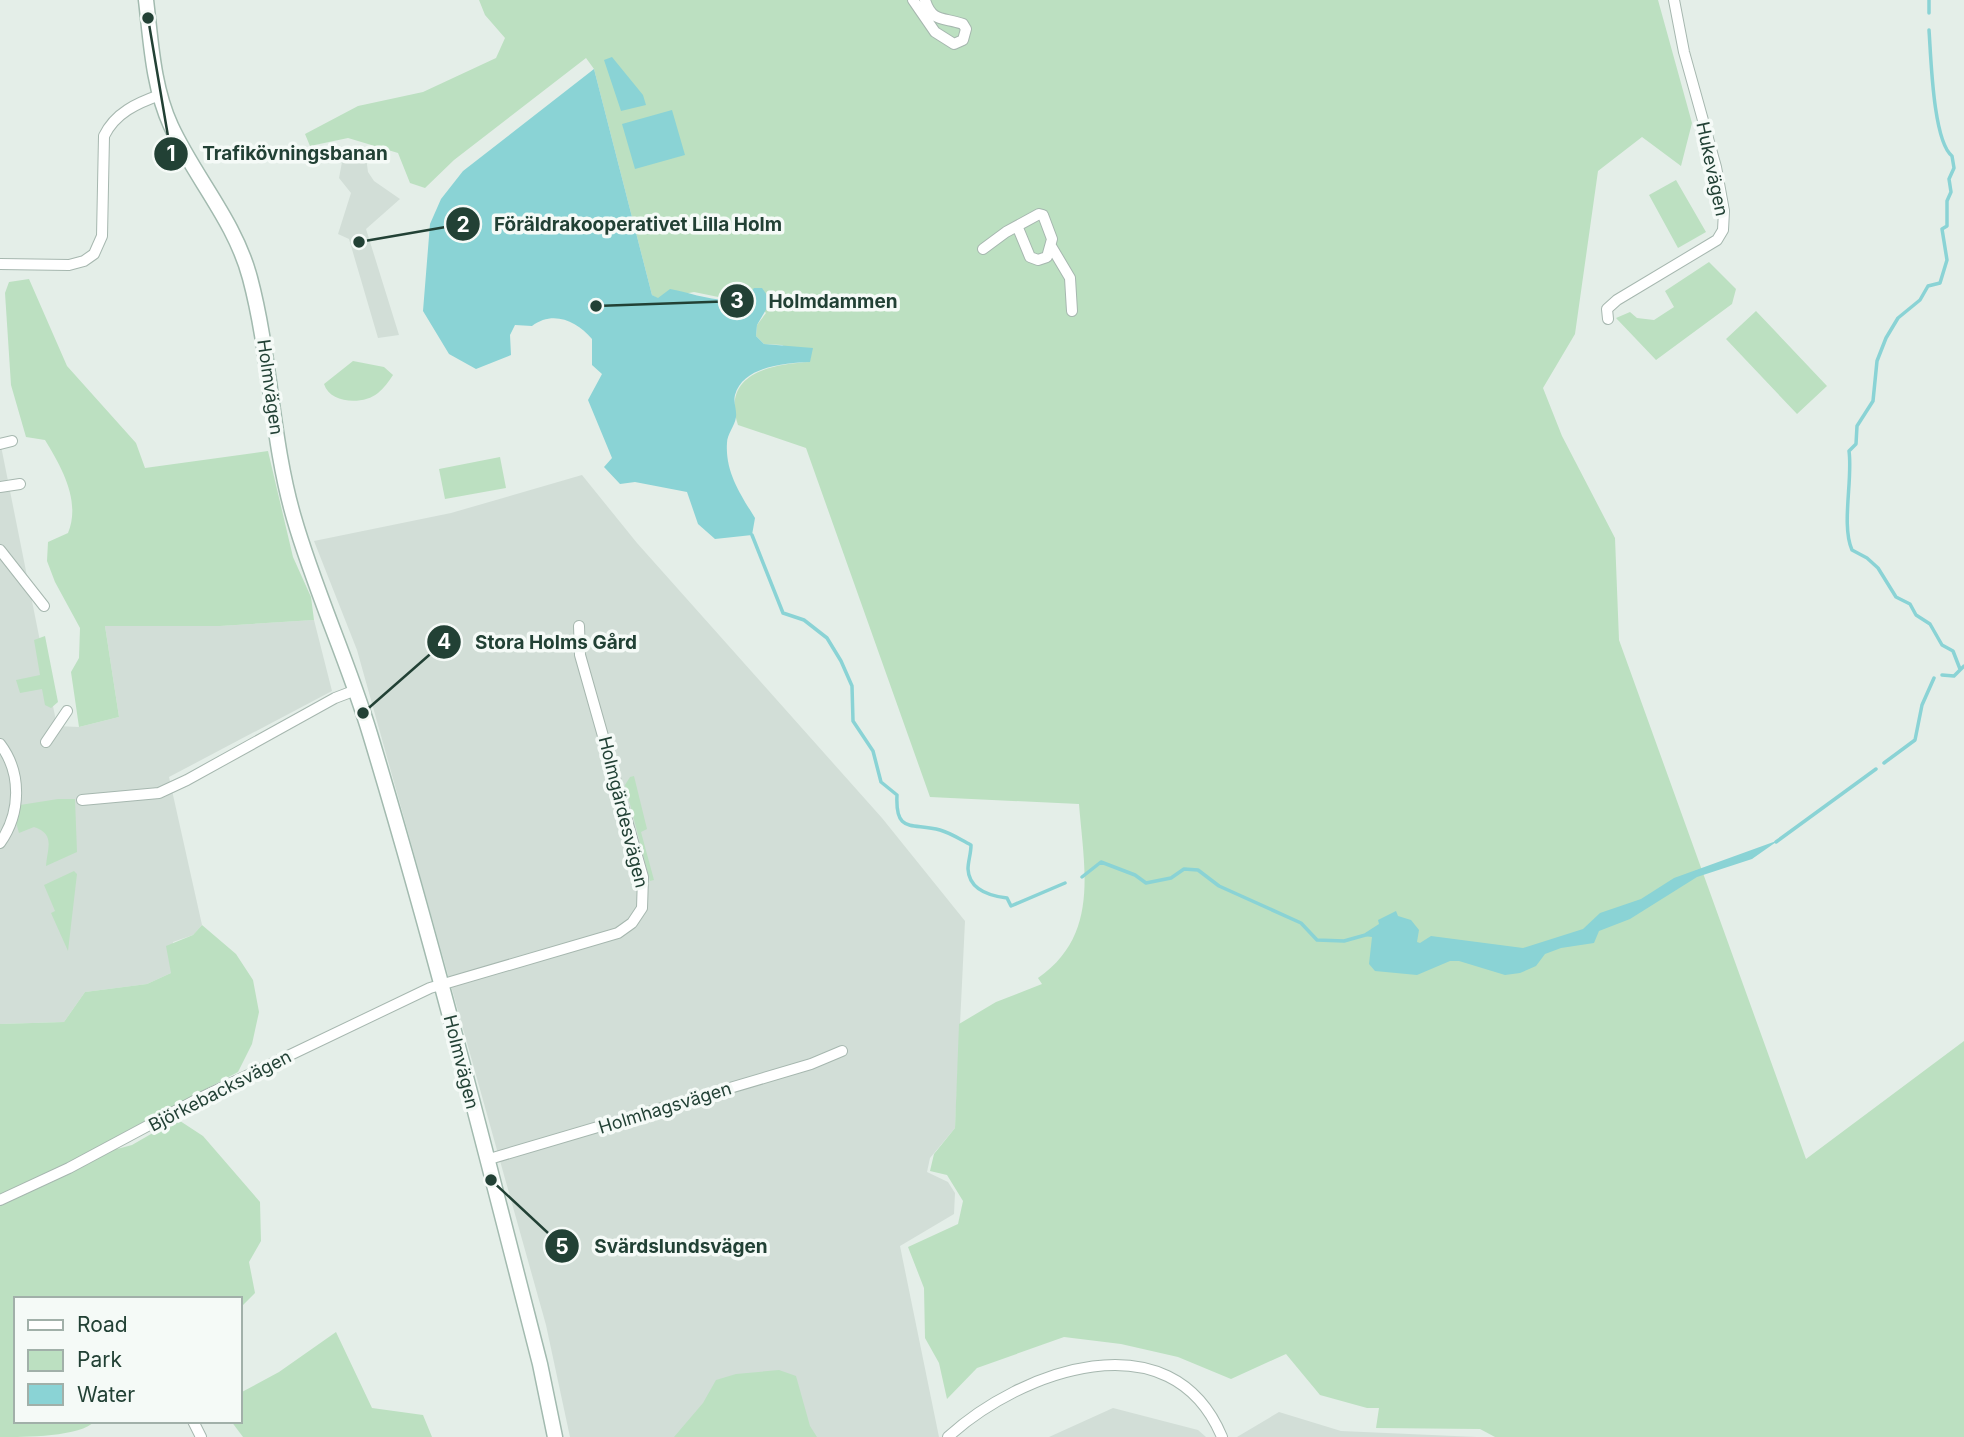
<svg xmlns="http://www.w3.org/2000/svg" width="1964" height="1437" viewBox="0 0 1964 1437" font-family="Inter,sans-serif">
	<style>
		.built { fill: #d2ded7 }
		.green { fill: #bce0c1 }
		.water { fill: #8ad3d5 }
		.lines { fill: none; stroke-linecap: round; stroke-linejoin: round }
		.stream { stroke: #8ad3d5; stroke-width: 3.5 }
		.street-casing { stroke: #a6b7af; stroke-width: 12 }
		.secondary-casing { stroke: #a2baaf; stroke-width: 17 }
		.street { stroke: #fff; stroke-width: 10 }
		.secondary { stroke: #fff; stroke-width: 14 }
		.labels { text-anchor: middle; stroke-width: 7; stroke-linejoin: round; paint-order: stroke }
		.street-label { font-size: 18px; fill: #224135; stroke: #f5faf7 }
		.leader { fill: none; stroke: #224135; stroke-width: 2.5 }
		.callout-dot { fill: #224135; stroke: #f5faf7; stroke-width: 2.5 }
		.mark-label { font-size: 21px; text-anchor: middle; font-weight: bold; fill: #fff }
		.callout-label { font-size: 19px; text-anchor: middle; font-weight: bold; fill: #224135; stroke: #f5faf7; stroke-width: 7; stroke-linejoin: round; paint-order: stroke }
	</style>
	<rect width="100%" height="100%" fill="#e4eee8"/>
	<path class="built" d="M 345,146 L 365,150 L 368,172 L 374,181 L 400,199 L 366,229 L 399,335 L 378,338 L 349,239 L 338,234 L 351,193 L 339,178 Z
		M 0,441 L 57,726 L 79,727 L 119,717 L 105,626 L 220,626 L 314,620 L 332,691 L 169,777 L 202,925 L 193,935 L 173,942 L 171,973 L 147,984 L 85,992 L 64,1022 L 0,1024 Z
		M 582,475 L 637,543 L 882,818 L 965,921 L 955,1128 L 930,1158 L 927,1172 L 948,1182 L 955,1193 L 954,1214 L 900,1246 L 939,1437 L 570,1437 L 546,1325 L 357,650 L 314,541 L 451,513 Z
		M 1113,1408 L 1198,1430 L 1206,1437 L 1049,1437 Z
		M 1279,1412 L 1341,1431 L 1477,1437 L 1237,1437 Z"/>
	<path class="green" d="M 479,0 L 1658,0 L 1692,123 L 1681,166 L 1642,137 L 1598,171 L 1575,334 L 1543,388 L 1562,436 L 1615,538 L 1619,640 L 1806,1159 L 1964,1041 L 1964,1437 L 1495,1437 L 1480,1429 L 1376,1428 L 1379,1408 L 1367,1408 L 1320,1395 L 1286,1354 L 1231,1379 L 1178,1357 L 1121,1344 L 1064,1337 L 977,1368 L 947,1399 L 939,1363 L 925,1338 L 924,1288 L 908,1247 L 958,1224 L 963,1201 L 947,1175 L 930,1171 L 934,1154 L 955,1128 L 959,1024 L 996,1002 L 1042,984 L 1038,978 C 1100,935 1084,869 1079,804 L 930,797 L 806,448 L 738,425 C 721,374 770,364 810,362 L 782,345 L 764,344 L 756,336 L 757,325 L 766,313 L 749,295 L 733,300 L 694,292 L 658,299 L 652,295 L 594,69 L 586,58 L 454,160 L 425,188 L 410,183 L 398,153 L 348,138 L 310,146 L 305,134 L 358,106 L 423,92 L 496,58 L 505,38 L 485,15 Z
		M 1676,180 L 1706,232 L 1678,248 L 1649,195 Z
		M 1709,262 L 1736,289 L 1732,304 L 1656,360 L 1616,318 L 1630,312 L 1637,318 L 1654,320 L 1674,307 L 1665,291 Z
		M 29,279 L 67,366 L 136,443 L 145,468 L 268,451 L 293,557 L 311,597 L 314,620 L 220,626 L 105,626 L 119,717 L 79,727 L 71,672 L 79,658 L 80,628 L 55,582 L 47,561 L 48,542 L 68,533 C 81,501 62,468 45,440 L 26,437 L 11,385 L 5,293 L 9,282 Z
		M 1756,311 L 1827,386 L 1797,414 L 1726,339 Z
		M 353,361 L 384,367 L 393,375 C 389,381 384,388 378,393 C 364,405 330,404 324,384 Z
		M 500,457 L 506,488 L 445,499 L 439,469 Z
		M 45,636 L 58,702 L 51,708 L 45,705 L 42,689 L 20,693 L 16,680 L 40,675 L 34,640 Z
		M 634,776 L 647,829 L 641,832 L 654,880 L 650,881 L 625,785 L 630,777 Z
		M 58,799 L 75,799 L 77,852 L 46,866 C 47,849 56,834 34,827 L 19,833 L 15,819 L 20,805 Z
		M 74,871 L 77,874 L 68,951 L 51,913 L 55,911 L 44,885 Z
		M 202,925 L 236,954 L 253,980 L 259,1012 L 252,1044 L 238,1072 L 119,1135 L 117,1149 L 132,1145 L 177,1119 L 203,1136 L 260,1202 L 261,1241 L 249,1262 L 255,1293 L 240,1308 L 240,1299 L 16,1299 L 16,1421 L 95,1421 C 81,1437 25,1437 0,1437 L 0,1024 L 64,1022 L 85,992 L 147,984 L 171,973 L 166,946 L 193,935 Z
		M 336,1332 L 372,1408 L 423,1415 L 432,1437 L 243,1437 L 231,1421 L 240,1421 L 240,1393 L 279,1372 Z
		M 779,1370 L 796,1376 L 810,1426 L 817,1437 L 674,1437 L 703,1403 L 716,1380 L 736,1374 Z"/>
	<path class="water" d="M 612,57 L 643,95 L 646,105 L 621,111 L 604,60 Z
		M 594,69 L 652,295 L 658,298 L 670,289 C 695,293 736,312 754,288 L 762,288 L 771,301 L 757,325 L 756,336 L 764,344 L 813,348 L 810,362 C 786,363 743,366 735,395 C 733,402 737,410 736,417 C 735,426 727,434 727,443 C 725,472 741,495 755,518 L 752,535 L 715,539 L 698,524 L 687,492 L 635,482 L 620,484 L 604,467 L 612,458 L 588,400 L 602,374 L 592,365 L 592,339 C 577,321 553,310 532,326 L 515,325 L 510,335 L 511,355 L 476,369 L 449,354 L 423,311 L 430,224 L 441,199 L 463,171 Z
		M 672,110 L 685,155 L 635,169 L 622,124 Z
		M 1779,840 L 1752,859 L 1697,877 L 1630,919 L 1599,931 L 1594,943 L 1561,948 L 1545,954 L 1536,966 L 1520,973 L 1505,975 L 1459,961 L 1450,961 L 1417,975 L 1375,971 L 1369,964 L 1372,937 L 1364,936 L 1365,933 L 1379,924 L 1378,920 L 1396,911 L 1398,916 L 1411,920 L 1419,930 L 1417,942 L 1420,943 L 1431,936 L 1523,948 L 1583,929 L 1600,913 L 1641,899 L 1674,878 Z"/>
	<g class="lines">
		<path class="stream" d="M 1929,0 L 1929,13
			M 1929,30 C 1931,57 1933,141 1952,156 L 1954,168 L 1949,179 L 1951,192 L 1947,201 L 1947,226 L 1942,229 L 1947,260 L 1940,283 L 1928,286 L 1920,300 L 1898,318 L 1886,338 L 1877,361 L 1873,401 L 1857,426 L 1856,444 L 1849,451 C 1853,479 1841,525 1852,550 L 1867,558 L 1878,568 L 1896,597 L 1910,604 L 1916,615 L 1930,624 L 1942,645 L 1953,651 L 1960,669
			M 752,535 L 783,613 L 804,620 L 827,638 L 841,661 L 852,686 L 853,721 L 873,751 L 881,782 L 897,795 C 895,835 913,822 940,830 C 951,833 961,840 971,845 C 971,854 968,861 968,869 C 969,890 990,896 1007,898 L 1011,906 L 1065,883
			M 1942,675 L 1954,676 L 1964,666
			M 1884,763 L 1915,740 L 1922,705 L 1934,678
			M 1776,842 L 1876,769
			M 1082,877 L 1101,862 L 1135,875 L 1146,883 L 1171,878 L 1184,869 L 1198,870 L 1219,886 L 1301,923 L 1317,940 L 1344,941 L 1369,934"/>
		<g class="street-casing">
			<path id="street" d="M 913,0 L 935,32 L 954,44 L 963,40 L 966,29 L 963,24 C 944,17 932,23 925,0
				M 1051,246 L 1070,278 L 1072,311
				M 983,249 L 1006,232 L 1039,214 L 1043,215 L 1052,239 L 1047,257 L 1038,260 L 1030,257 L 1018,228
				M 0,264 L 69,265 L 84,261 L 94,254 L 102,236 L 104,136 C 115,113 137,103 160,95
				M 1608,319 L 1607,309 L 1617,300 L 1717,240 L 1723,230 L 1724,211 L 1716,167 L 1684,52 L 1674,0
				M 0,444 L 12,441
				M 0,487 L 20,484
				M 0,550 L 44,606
				M 46,742 L 67,711
				M 0,744 C 22,773 21,813 0,843
				M 82,800 L 159,793 L 187,780 L 335,698 L 356,690
				M 486,1160 L 811,1064 L 842,1051
				M 0,1200 L 69,1168 L 196,1100 L 430,988 L 618,933 L 632,923 L 642,908 L 643,877 L 580,655 L 579,626
				M 193,1421 L 201,1437
				M 948,1437 C 1020,1371 1171,1315 1222,1437"/>
		</g>
		<g class="secondary-casing">
			<path id="secondary" d="M 146,0 C 151,42 153,87 171,126 C 195,178 235,221 250,278 C 271,357 271,439 294,518 C 315,591 348,661 370,734 C 433,942 486,1153 540,1364 L 555,1437"/>
		</g>
		<use href="#street" class="street"/>
		<use href="#secondary" class="secondary"/>
	</g>
	<g class="labels">
		<g class="street-label">
			<text transform="translate(1712 169) rotate(78)" y="6">Hukevägen</text>
			<text transform="translate(270 387) rotate(82)" y="6">Holmvägen</text>
			<text transform="translate(623 812) rotate(76)" y="6">Holmgärdesvägen</text>
			<text transform="translate(461 1062) rotate(76)" y="6">Holmvägen</text>
			<text transform="translate(220 1091) rotate(-27)" y="6">Björkebacksvägen</text>
			<text transform="translate(665 1108) rotate(-17)" y="6">Holmhagsvägen</text>
		</g>
	</g>
	<path class="leader" d="M148 18L171 154M359 242L463 224M596 306L737 301M363 713L444 642M491 1180L562 1246"/>
	<g class="callout-dot">
		<circle cx="148" cy="18" r="7"/>
		<circle cx="359" cy="242" r="7"/>
		<circle cx="596" cy="306" r="7"/>
		<circle cx="363" cy="713" r="7"/>
		<circle cx="491" cy="1180" r="7"/>
		<circle cx="171" cy="154" r="18"/>
		<circle cx="463" cy="224" r="18"/>
		<circle cx="737" cy="301" r="18"/>
		<circle cx="444" cy="642" r="18"/>
		<circle cx="562" cy="1246" r="18"/>
	</g>
	<g class="mark-label">
		<text x="171" y="161">1</text>
		<text x="463" y="232">2</text>
		<text x="737" y="308">3</text>
		<text x="444" y="649">4</text>
		<text x="562" y="1254">5</text>
	</g>
	<g class="callout-label">
		<text x="295" y="160">Trafikövningsbanan</text>
		<text x="638" y="231">Föräldrakooperativet Lilla Holm</text>
		<text x="833" y="308">Holmdammen</text>
		<text x="556" y="649">Stora Holms Gård</text>
		<text x="681" y="1253">Svärdslundsvägen</text>
	</g>
	<rect x="14" y="1297" width="228" height="126" fill="#f5faf7" stroke="#a1b0a9" stroke-width="2"/>
	<rect x="28" y="1320" width="35" height="10" fill="#ffffff" stroke="#a1b0a9" stroke-width="2"/>
	<text x="77" y="1332" font-size="21" fill="#224135">Road</text>
	<rect x="28" y="1350" width="35" height="21" fill="#bce0c1" stroke="#a1b0a9" stroke-width="2"/>
	<text x="77" y="1367" font-size="21" fill="#224135">Park</text>
	<rect x="28" y="1384" width="35" height="21" fill="#8ad3d5" stroke="#a1b0a9" stroke-width="2"/>
	<text x="77" y="1402" font-size="21" fill="#224135">Water</text>
</svg>
